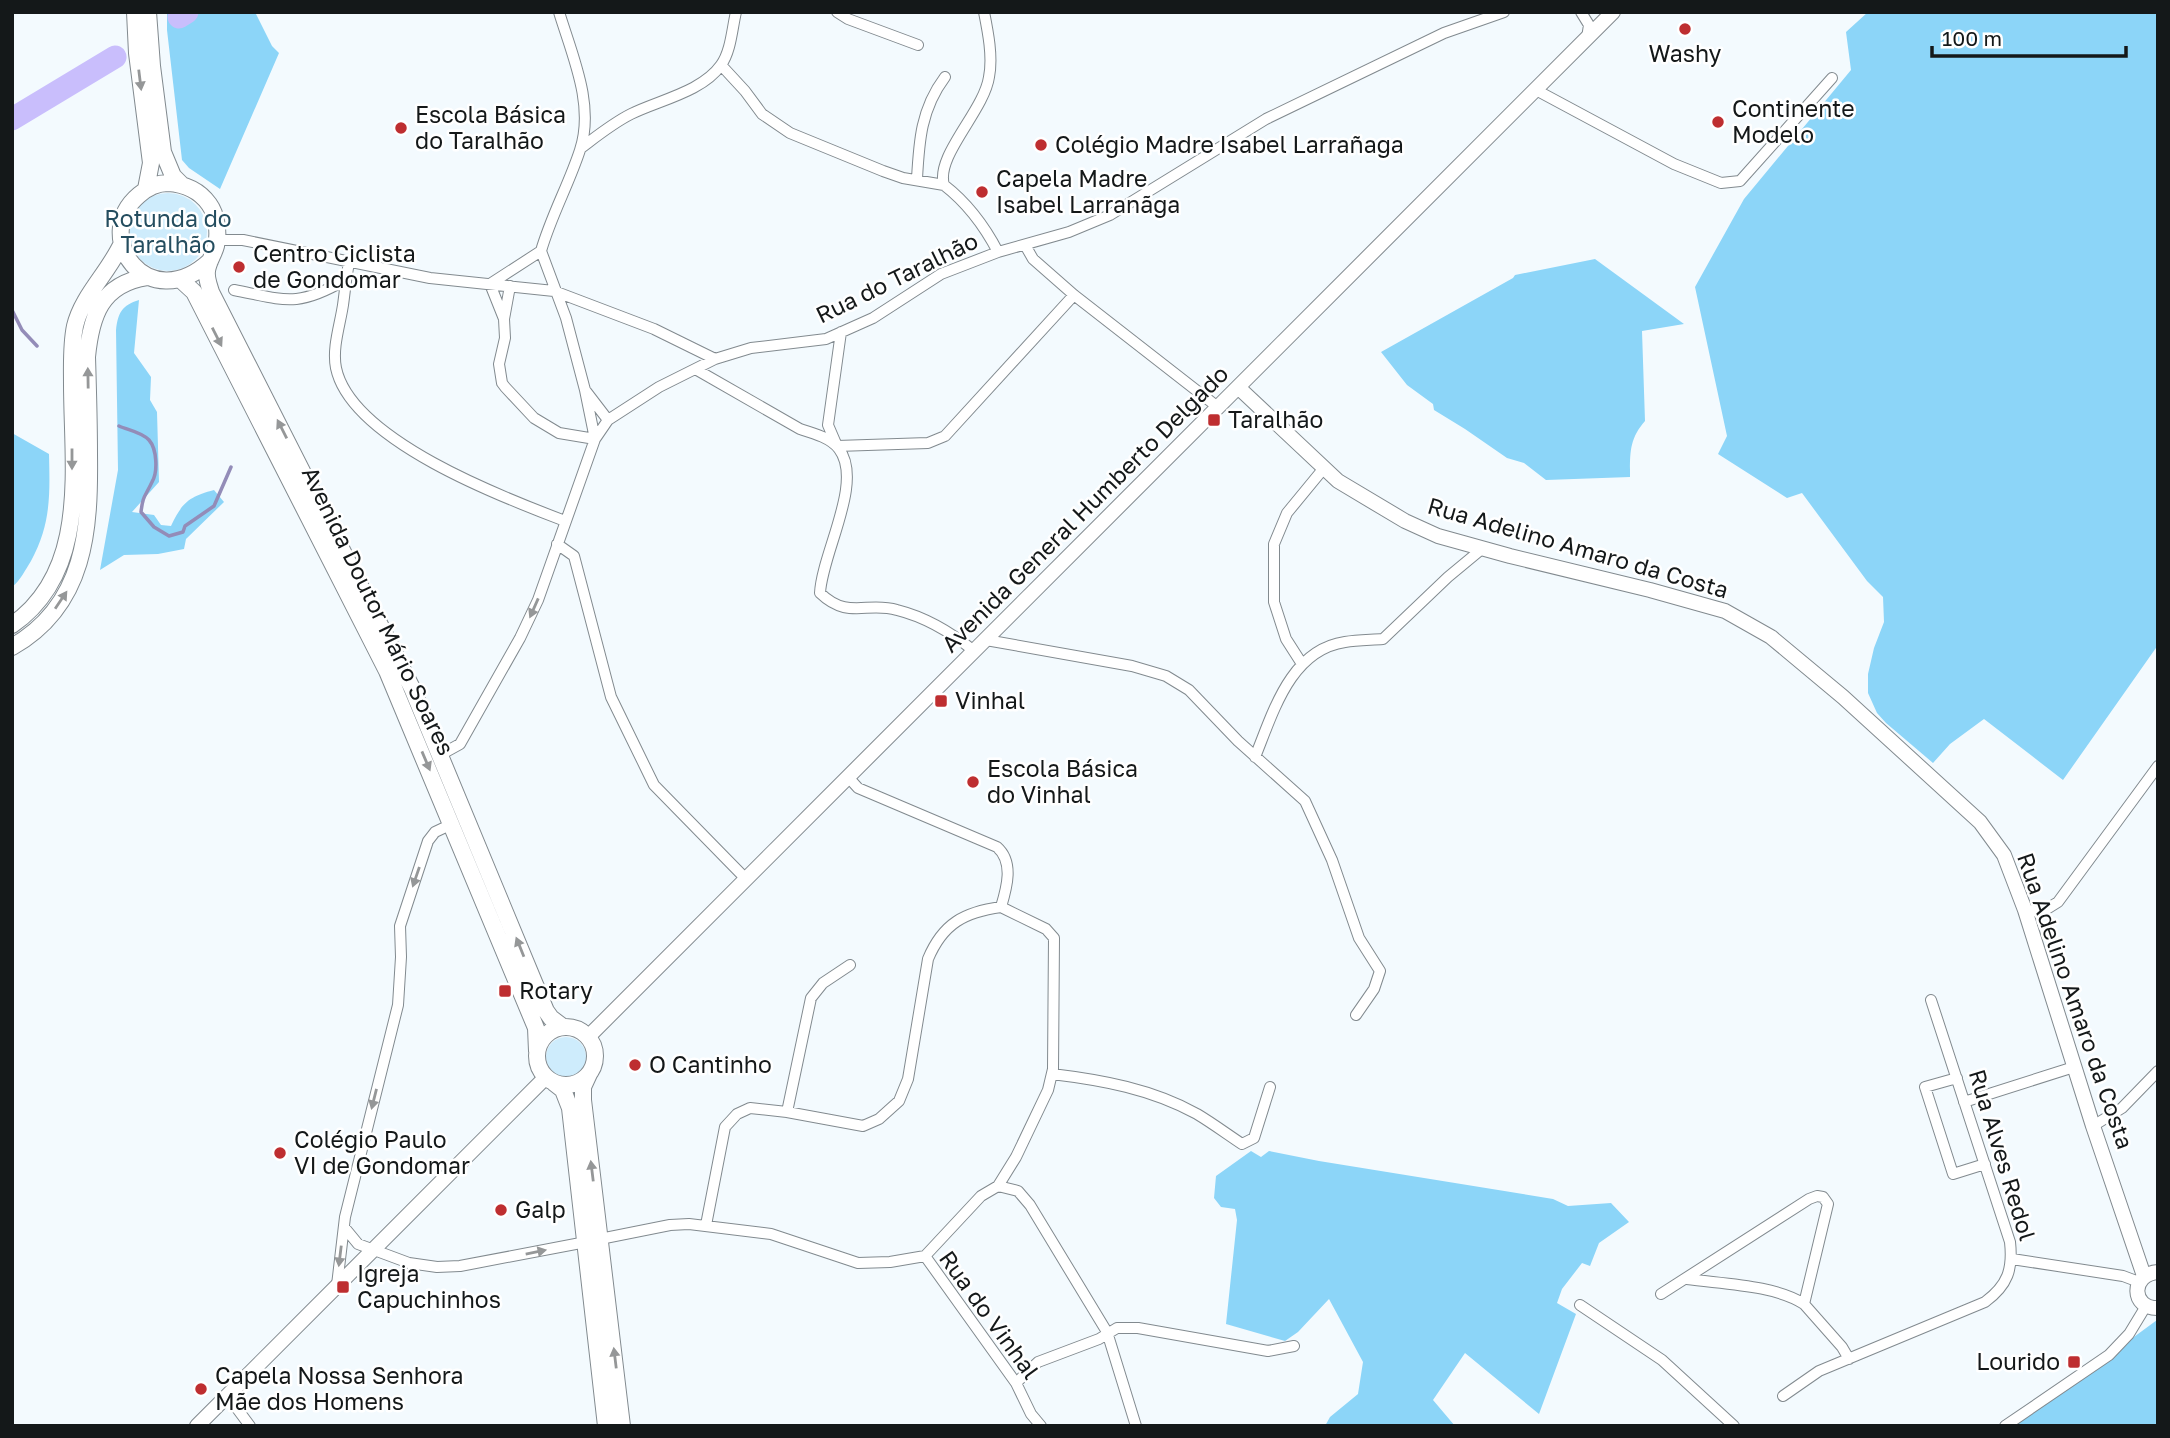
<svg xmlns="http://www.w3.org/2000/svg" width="2170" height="1438" viewBox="0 0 2170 1438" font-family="'Golos Text',sans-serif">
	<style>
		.green { fill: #ceecfc }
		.forest { fill: #8cd5f8 }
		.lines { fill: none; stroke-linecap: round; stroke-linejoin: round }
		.stream { stroke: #938cb8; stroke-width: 3.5 }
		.river { stroke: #c9befc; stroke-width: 23 }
		.minor-casing { stroke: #828a8f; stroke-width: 12 }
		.tertiary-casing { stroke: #828a8f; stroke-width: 16 }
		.secondary-casing { stroke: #828a8f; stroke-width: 18 }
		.minor { stroke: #fff; stroke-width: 10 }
		.tertiary { stroke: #fff; stroke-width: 14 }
		.secondary { stroke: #fff; stroke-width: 16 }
		.oneway { fill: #959798 }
		.poi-dot { fill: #be2e30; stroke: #fff; stroke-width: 2.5 }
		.labels { text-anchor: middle; stroke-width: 5; stroke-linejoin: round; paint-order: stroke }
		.poi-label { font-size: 23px; fill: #141819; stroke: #fff; text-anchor: start }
		.park-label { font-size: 23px; fill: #244d5f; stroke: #fff }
		.street-label { font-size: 23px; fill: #141819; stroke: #fff }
	</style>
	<rect width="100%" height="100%" fill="#f3fafe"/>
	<path class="green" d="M129 232a39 39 0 1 1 78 0a39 39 0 1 1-78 0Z
		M546 1057a20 20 0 1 1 40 0a20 20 0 1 1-40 0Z"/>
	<path class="forest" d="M 167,12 L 255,12 L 272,46 L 279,53 L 220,189 L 189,168 L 182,160 L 167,30 Z
		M 1868,12 L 2158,12 L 2158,645 L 2063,780 L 1984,719 L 1950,744 L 1933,763 L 1886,723 L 1877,713 L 1868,693 L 1868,674 L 1874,648 L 1884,622 L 1883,597 L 1867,581 L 1802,493 L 1787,498 L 1718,454 L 1727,436 L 1695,287 L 1744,199 L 1851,70 L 1846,32 Z
		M 1595,259 L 1684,324 L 1642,331 L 1645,421 C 1629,439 1630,454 1630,477 L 1546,480 L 1524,463 L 1507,458 L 1465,429 L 1434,410 L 1433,404 L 1407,385 L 1381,352 L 1513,278 L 1515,275 Z
		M 139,300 L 134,353 L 151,377 L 150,400 L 157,412 L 159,482 L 132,512 L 154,515 L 161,525 L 171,526 C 182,503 188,497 214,490 L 224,502 L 186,539 L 184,549 L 158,554 L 124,555 L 100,570 L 118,470 L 116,330 C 118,313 122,305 139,300 Z
		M 12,433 L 49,454 C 50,495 51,524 31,561 C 25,570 21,580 12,587 Z
		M 1251,1151 L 1261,1157 L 1269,1151 L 1319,1161 L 1553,1199 L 1568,1206 L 1611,1203 L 1629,1222 L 1599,1243 L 1590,1266 L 1582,1263 L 1562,1289 L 1557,1303 L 1576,1314 L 1539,1414 L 1465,1353 L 1433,1400 L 1455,1426 L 1325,1426 L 1330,1417 L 1358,1394 L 1363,1362 L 1329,1299 L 1298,1332 L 1285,1341 L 1226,1324 L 1237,1220 L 1235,1209 L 1221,1207 L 1214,1198 L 1216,1176 Z
		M 2157,1320 L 2158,1426 L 2013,1426 Z"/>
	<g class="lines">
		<path class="stream" d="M 12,310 L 22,330 L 37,346
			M 119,426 C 128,430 142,432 149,440 C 157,449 158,472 152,482 C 145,497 143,495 141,512 L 154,527 L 169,536 L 183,532 L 185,526 L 214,506 L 231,467"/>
		<path class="river" d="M 179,17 L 187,12
			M 12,119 L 115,57"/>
		<g class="minor-casing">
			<path id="minor" d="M 837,12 L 848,19 L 918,45
				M 984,12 C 988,32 993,57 989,77 C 984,111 935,156 944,185 C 966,202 985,227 998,252
				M 1581,12 L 1589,25 L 1587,38
				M 721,65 L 745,91 L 762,114 L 790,133 L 883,171 L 903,178 L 944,185
				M 1536,90 L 1674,164 L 1721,183 L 1740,181 L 1832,78
				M 581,148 C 597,136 613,123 631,114 C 659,100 702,92 721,65 C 731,51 732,29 736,12
				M 917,179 C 919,141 921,109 945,77
				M 216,244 L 222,240 L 243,240 L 430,278 L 554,291 L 654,329 L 715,359
				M 1025,245 L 1033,259 L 1074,295 L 1219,408
				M 541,251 C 551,216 569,184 580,150 C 595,105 572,55 559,12
				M 541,251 L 566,318 L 585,390
				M 349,263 C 346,277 345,291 343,305 C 340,325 332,348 336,368 C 351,440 504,498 565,521
				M 490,284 L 504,319 L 510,286
				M 490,284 L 541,251
				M 234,290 C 285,300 297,308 345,280
				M 504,319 L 505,338 L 499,364 L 502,383 L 505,387 L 534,418 L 559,433 L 595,439 L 585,390 L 608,420
				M 841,332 L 828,425 L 837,446 L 928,443 L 945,436 L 1074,295
				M 697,370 L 800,429 C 813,433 831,438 839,449 C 864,482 822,553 820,593 C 848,620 867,601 897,610 C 925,617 952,633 974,651
				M 557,544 L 574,556 L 611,697 L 654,785 L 746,879
				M 986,640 L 1132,666 L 1166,676 L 1189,690 L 1238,741 L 1305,801 L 1332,860 L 1359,938 L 1380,971 L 1374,989 L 1356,1015
				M 1302,664 L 1286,639 L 1274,602 L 1274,544 L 1287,513 L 1324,468
				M 440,755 L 460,744 L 520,638 L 538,600 L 595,439 L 608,420 L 659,387 L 715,359 L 751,348 L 826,339 L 873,318 L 941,274 L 998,252 L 1069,232 L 1110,215 L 1266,119 L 1444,33 L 1504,12
				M 1255,757 C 1273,713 1290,650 1345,642 C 1357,640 1370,640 1383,639 L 1448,577 L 1483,548
				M 849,778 L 858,788 L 997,847 C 1014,862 1007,887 1001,907
				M 2025,910 L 2042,912 L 2058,902 L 2158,766
				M 1052,1074 C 1102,1080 1152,1089 1197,1114 C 1212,1123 1227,1134 1242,1144 L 1254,1138 L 1270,1087
				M 1957,1078 L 1925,1087 L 1953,1174 L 1985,1164
				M 1964,1102 L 2074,1067
				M 787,1112 L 811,998 L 823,983 L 850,965
				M 2093,1126 L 2122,1108 L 2158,1071
				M 998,1186 L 1018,1191 L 1030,1205 L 1107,1332 L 1136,1426
				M 706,1225 L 725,1127 L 737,1114 L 750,1108 L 787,1112 L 863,1126 L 879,1119 L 899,1101 L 908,1079 L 928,959 C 943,923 965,912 1001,907
				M 344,1227 L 358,1244 L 409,1263 L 437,1267 L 460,1266 L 586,1242
				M 600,1239 L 670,1225 L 689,1224 L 771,1234 L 858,1263 L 890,1262 L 925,1256 L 1016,1383 L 1031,1414 L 1041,1426
				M 925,1256 L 981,1196 L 998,1186 L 1016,1157 L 1048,1090 L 1053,1069 L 1054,938 L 1046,929 L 1001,907
				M 2012,1259 L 2123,1276 L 2139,1282
				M 1687,1279 C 1722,1284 1775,1285 1804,1304 L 1842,1347 L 1849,1359
				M 337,1285 L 345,1217 L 398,1005 L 401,957 L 400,926 L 428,841 L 435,832 L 452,824
				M 1661,1294 L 1809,1199 L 1817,1196 L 1823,1197 L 1828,1204 L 1804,1304
				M 1580,1305 L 1662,1360 L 1734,1426
				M 1016,1383 L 1038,1362 L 1099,1339 L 1117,1328 L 1138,1328 L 1268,1351 L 1294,1346
				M 227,1395 L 250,1426
				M 1783,1396 L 1819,1371 L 1985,1302 C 2008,1285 2013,1269 2010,1242 L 1931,1000
				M 2005,1426 L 2109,1355 L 2129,1334 L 2146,1306"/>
		</g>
		<g class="tertiary-casing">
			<path id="tertiary" d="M 1239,388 L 1338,481 L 1405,521 L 1438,536 L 1510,556 L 1650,590 L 1725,611 L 1771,637 L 1843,697 L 1980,822 L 2004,855 L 2025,910 L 2093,1126 L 2144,1276
				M 588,1037 L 1613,12
				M 2158,1272 C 2130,1274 2131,1309 2158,1308
				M 197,1426 L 546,1077"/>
		</g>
		<g class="secondary-casing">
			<path id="secondary" d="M 135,12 L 137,53 L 151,163 L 146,189
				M 148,12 L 152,66 L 163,152 L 173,176 L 181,184
				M 210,261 C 148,318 90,236 139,195 C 147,188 157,183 168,183 C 184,184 199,190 209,204 C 217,215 219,233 216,246 C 214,254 208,262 207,271 C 206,278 209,285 211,292 L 412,688 L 546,1011 L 551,1018 L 563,1027
				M 181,280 L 194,292 L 387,671 L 536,1028 L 537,1051
				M 12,625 C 90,571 72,466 72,384 C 72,365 71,345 75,326 C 82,296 109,272 122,243
				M 12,647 C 86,605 90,529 89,454 C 89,422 88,389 87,357 C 91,316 101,284 147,277
				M537 1056a29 29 0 1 1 58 0a29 29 0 1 1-58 0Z
				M 589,1074 L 583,1087 L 583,1100 L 622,1426
				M 554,1083 L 563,1090 L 570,1108 L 606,1426"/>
		</g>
		<use href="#minor" class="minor"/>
		<use href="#tertiary" class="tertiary"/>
		<use href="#secondary" class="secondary"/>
	</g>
	<defs><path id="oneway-solid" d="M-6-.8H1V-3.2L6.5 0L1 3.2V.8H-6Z" transform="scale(1.75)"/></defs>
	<g class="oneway">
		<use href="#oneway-solid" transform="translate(140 80) rotate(83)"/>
		<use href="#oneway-solid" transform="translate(217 337) rotate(63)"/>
		<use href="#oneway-solid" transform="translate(88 378) rotate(-91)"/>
		<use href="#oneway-solid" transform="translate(282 429) rotate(-117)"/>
		<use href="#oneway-solid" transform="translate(72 459) rotate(90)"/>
		<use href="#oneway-solid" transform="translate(61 600) rotate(-56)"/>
		<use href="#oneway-solid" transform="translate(534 608) rotate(114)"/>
		<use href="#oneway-solid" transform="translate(426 761) rotate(67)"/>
		<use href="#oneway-solid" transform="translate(416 877) rotate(109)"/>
		<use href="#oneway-solid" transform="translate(520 947) rotate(-112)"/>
		<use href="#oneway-solid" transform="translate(374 1099) rotate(104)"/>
		<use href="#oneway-solid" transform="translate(592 1171) rotate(-97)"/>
		<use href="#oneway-solid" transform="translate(536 1252) rotate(-11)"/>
		<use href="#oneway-solid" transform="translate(340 1256) rotate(97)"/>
		<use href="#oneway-solid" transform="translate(615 1358) rotate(-97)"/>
	</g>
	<g class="poi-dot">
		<circle cx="1685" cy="29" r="7"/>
		<circle cx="1718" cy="122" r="7"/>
		<circle cx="401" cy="128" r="7"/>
		<circle cx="1041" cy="145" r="7"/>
		<circle cx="982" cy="192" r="7"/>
		<circle cx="239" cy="267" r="7"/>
		<rect x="1207" y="413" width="14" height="14" rx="3.5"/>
		<rect x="934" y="694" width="14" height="14" rx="3.5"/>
		<circle cx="973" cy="782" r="7"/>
		<rect x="498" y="984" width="14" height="14" rx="3.5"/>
		<circle cx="635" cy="1065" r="7"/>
		<circle cx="280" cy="1153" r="7"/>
		<circle cx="501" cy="1210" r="7"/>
		<rect x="336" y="1280" width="14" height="14" rx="3.5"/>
		<rect x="2067" y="1355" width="14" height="14" rx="3.5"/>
		<circle cx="201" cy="1389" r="7"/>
	</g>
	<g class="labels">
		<g class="poi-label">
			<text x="1685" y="62" text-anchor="middle">Washy</text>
			<text x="1732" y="117">Continente<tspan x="1732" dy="26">Modelo</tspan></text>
			<text x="415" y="123">Escola Básica<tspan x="415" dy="26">do Taralhão</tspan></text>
			<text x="1055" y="153">Colégio Madre Isabel Larrañaga</text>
			<text x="996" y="187">Capela Madre<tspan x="996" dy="26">Isabel Larranãga</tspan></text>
			<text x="253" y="262">Centro Ciclista<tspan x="253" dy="26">de Gondomar</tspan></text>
			<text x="1228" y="428">Taralhão</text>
			<text x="955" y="709">Vinhal</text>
			<text x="987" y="777">Escola Básica<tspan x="987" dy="26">do Vinhal</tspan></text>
			<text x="519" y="999">Rotary</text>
			<text x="649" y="1073">O Cantinho</text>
			<text x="294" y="1148">Colégio Paulo<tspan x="294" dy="26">VI de Gondomar</tspan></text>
			<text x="515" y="1218">Galp</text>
			<text x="357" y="1282">Igreja<tspan x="357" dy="26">Capuchinhos</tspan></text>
			<text x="2060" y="1370" text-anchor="end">Lourido</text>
			<text x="215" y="1384">Capela Nossa Senhora<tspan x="215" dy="26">Mãe dos Homens</tspan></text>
		</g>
		<g class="park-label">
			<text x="168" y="227">Rotunda do<tspan x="168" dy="26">Taralhão</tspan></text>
		</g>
		<g class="street-label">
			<text transform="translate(897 278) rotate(-26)" y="8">Rua do Taralhão</text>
			<text transform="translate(1085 509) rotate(-45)" y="8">Avenida General Humberto Delgado</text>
			<text transform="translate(1578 548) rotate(16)" y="8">Rua Adelino Amaro da Costa</text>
			<text transform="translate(378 611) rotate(64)" y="8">Avenida Doutor Mário Soares</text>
			<text transform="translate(2075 1001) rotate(71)" y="8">Rua Adelino Amaro da Costa</text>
			<text transform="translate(2002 1155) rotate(73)" y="8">Rua Alves Redol</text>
			<text transform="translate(989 1315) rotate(54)" y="8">Rua do Vinhal</text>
		</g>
	</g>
	<rect width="2170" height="1438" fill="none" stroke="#141819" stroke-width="28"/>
	<path d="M1932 46v10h194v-10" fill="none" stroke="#141819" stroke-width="3.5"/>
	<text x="1942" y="46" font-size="21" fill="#141819" stroke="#ffffff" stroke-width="5" paint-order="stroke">100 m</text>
</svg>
